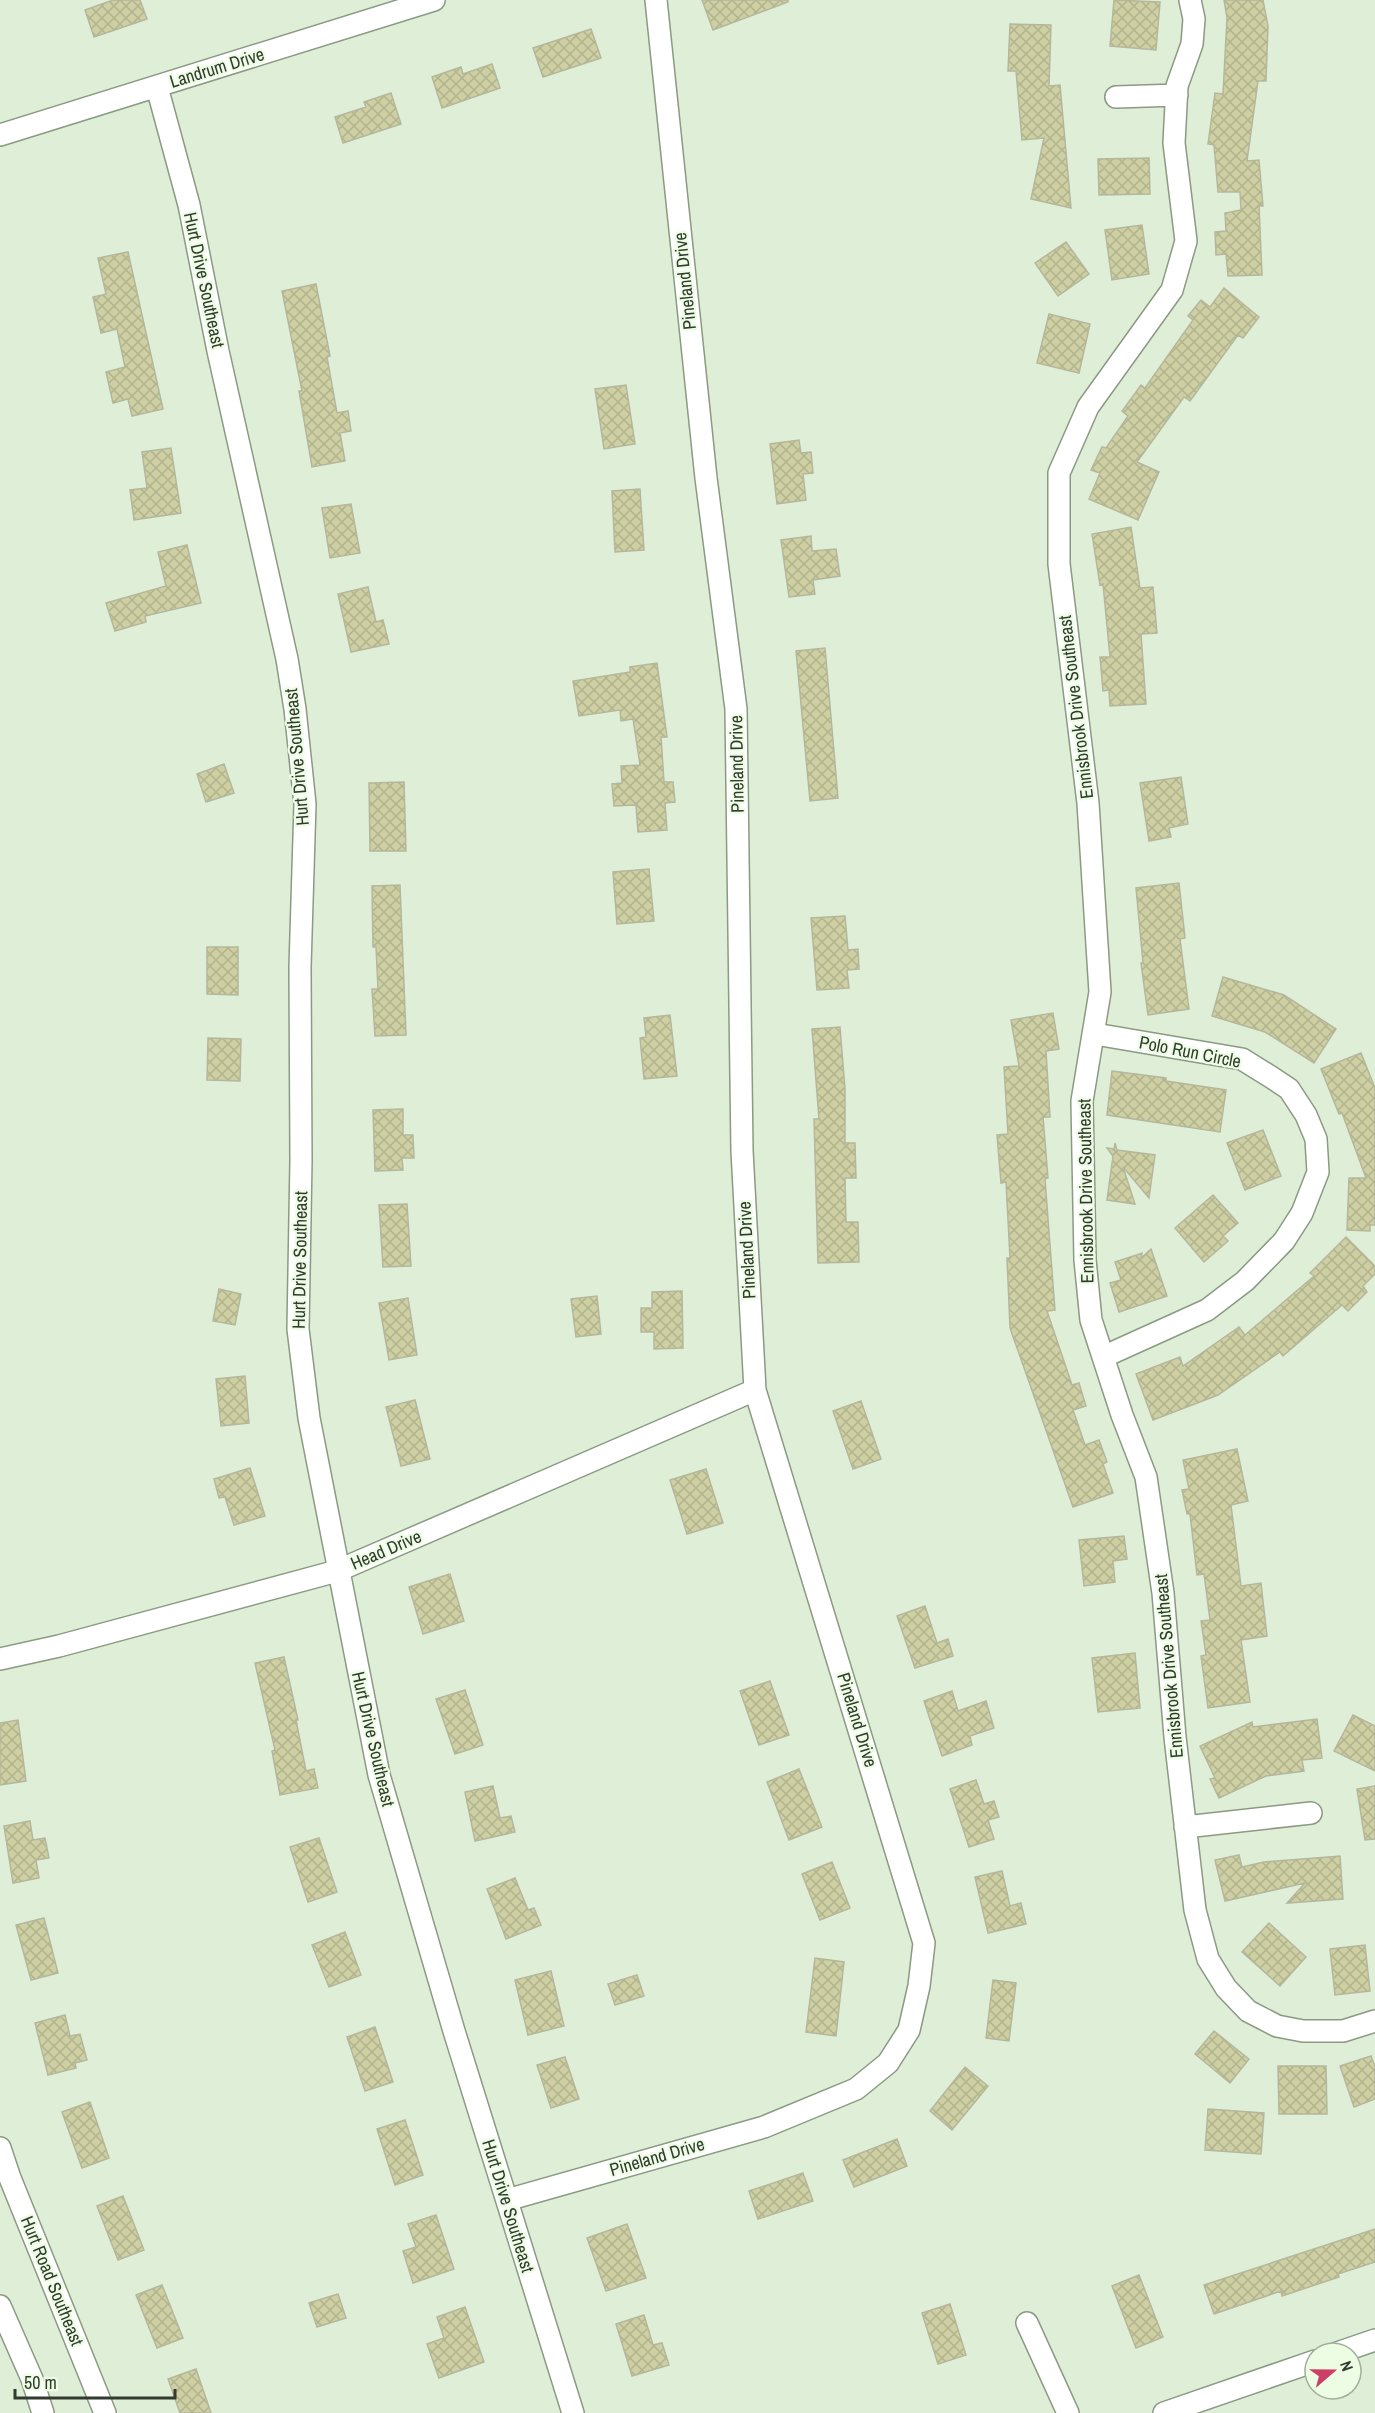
<svg xmlns="http://www.w3.org/2000/svg" width="1375" height="2413" viewBox="0 0 1375 2413" font-family="'Archivo Narrow',sans-serif">
	<style>
		.building { fill: url(#building-cross-hatch); stroke: #b5b79c; stroke-width: 1.5 }
		.lines { fill: none; stroke-linecap: round; stroke-linejoin: round }
		.minor-casing { stroke: #8b9a83; stroke-width: 24 }
		.minor { stroke: #fff; stroke-width: 21 }
		.labels { text-anchor: middle; stroke-width: 4.5; stroke-linejoin: round; paint-order: stroke }
		.street-label { font-size: 18px; fill: #333a30; stroke: #ecfde4 }
	</style>
	<defs>
		<pattern id="building-cross-hatch" width="8" height="8" patternUnits="userSpaceOnUse" patternTransform="scale(1.5)"><rect width="8" height="8" fill="#ced0a3"/><path d="M0 0l8 8M0 8l8-8" fill="none" stroke="#b1b38d"/></pattern>
	</defs>
	<rect width="100%" height="100%" fill="#dfefd7"/>
	<path class="building" d="M 113,0 L 140,0 L 147,19 L 94,37 L 85,10 Z
		M 702,0 L 788,0 L 788,2 L 713,30 Z
		M 1114,0 L 1160,2 L 1156,50 L 1110,46 Z
		M 1224,0 L 1263,0 L 1268,26 L 1266,81 L 1258,81 L 1247,161 L 1259,160 L 1263,206 L 1259,206 L 1262,275 L 1228,276 L 1226,254 L 1216,255 L 1215,232 L 1226,231 L 1225,213 L 1241,210 L 1240,192 L 1218,192 L 1214,145 L 1208,144 L 1215,93 L 1223,94 L 1227,18 Z
		M 1010,24 L 1051,25 L 1049,86 L 1060,85 L 1071,208 L 1031,199 L 1044,138 L 1022,140 L 1016,71 L 1008,71 Z
		M 591,29 L 601,58 L 543,77 L 533,48 Z
		M 492,64 L 500,88 L 442,108 L 432,77 L 461,67 L 463,74 Z
		M 391,93 L 401,124 L 343,143 L 335,117 L 366,107 L 364,102 Z
		M 1149,158 L 1150,194 L 1099,195 L 1098,159 Z
		M 1142,225 L 1149,274 L 1112,280 L 1105,230 Z
		M 1066,242 L 1089,274 L 1058,296 L 1035,263 Z
		M 128,252 L 163,409 L 132,416 L 128,399 L 113,403 L 106,372 L 125,367 L 117,329 L 101,333 L 93,297 L 106,294 L 98,258 Z
		M 316,284 L 330,356 L 327,357 L 337,413 L 348,411 L 351,431 L 340,433 L 345,461 L 312,467 L 299,391 L 302,391 L 282,291 Z
		M 1224,288 L 1259,317 L 1243,338 L 1238,335 L 1190,401 L 1184,397 L 1137,462 L 1159,472 L 1138,520 L 1089,499 L 1100,473 L 1091,470 L 1102,447 L 1106,448 L 1128,416 L 1122,411 L 1141,385 L 1145,388 L 1193,320 L 1188,316 L 1201,300 L 1210,307 Z
		M 1049,314 L 1090,324 L 1079,373 L 1037,363 Z
		M 626,385 L 635,444 L 604,449 L 595,389 Z
		M 799,440 L 801,453 L 811,452 L 813,473 L 803,474 L 806,500 L 777,504 L 770,444 Z
		M 171,448 L 181,513 L 134,520 L 130,490 L 147,488 L 142,452 Z
		M 640,489 L 644,550 L 615,552 L 612,491 Z
		M 351,504 L 360,553 L 330,558 L 322,508 Z
		M 1131,527 L 1140,588 L 1153,587 L 1157,633 L 1141,634 L 1146,704 L 1110,706 L 1109,690 L 1103,691 L 1100,657 L 1110,657 L 1103,584 L 1100,585 L 1092,534 Z
		M 811,536 L 812,551 L 836,549 L 840,576 L 813,580 L 815,594 L 789,597 L 781,540 Z
		M 187,545 L 201,603 L 145,616 L 146,622 L 115,631 L 106,603 L 166,586 L 158,552 Z
		M 368,587 L 376,622 L 383,620 L 389,644 L 351,652 L 338,594 Z
		M 825,648 L 838,798 L 810,801 L 796,651 Z
		M 657,663 L 667,737 L 661,737 L 664,782 L 673,782 L 675,802 L 665,803 L 667,830 L 638,832 L 636,805 L 614,806 L 612,784 L 622,783 L 621,766 L 640,765 L 633,719 L 621,721 L 620,710 L 579,716 L 573,681 L 630,672 L 630,667 Z
		M 224,764 L 234,793 L 206,802 L 197,774 Z
		M 1181,777 L 1188,824 L 1169,828 L 1171,837 L 1149,841 L 1140,783 Z
		M 404,782 L 406,851 L 370,851 L 369,783 Z
		M 649,869 L 654,921 L 617,924 L 613,872 Z
		M 1179,883 L 1185,938 L 1180,939 L 1189,1009 L 1148,1015 L 1141,963 L 1143,963 L 1136,888 Z
		M 400,885 L 406,1035 L 375,1036 L 372,989 L 378,989 L 376,947 L 373,947 L 372,886 Z
		M 845,916 L 848,950 L 858,949 L 859,969 L 847,970 L 849,988 L 817,990 L 811,918 Z
		M 207,947 L 238,947 L 238,995 L 207,994 Z
		M 1223,977 L 1284,995 L 1336,1029 L 1314,1063 L 1265,1032 L 1212,1016 Z
		M 1053,1013 L 1059,1049 L 1046,1051 L 1050,1117 L 1043,1117 L 1048,1178 L 1045,1179 L 1055,1310 L 1047,1311 L 1072,1385 L 1079,1383 L 1086,1406 L 1073,1410 L 1085,1445 L 1099,1440 L 1107,1462 L 1103,1464 L 1113,1493 L 1073,1507 L 1010,1328 L 1007,1258 L 1010,1258 L 1006,1182 L 1001,1183 L 997,1135 L 1008,1134 L 1004,1067 L 1019,1066 L 1011,1020 Z
		M 670,1015 L 677,1076 L 644,1079 L 640,1038 L 646,1037 L 644,1018 Z
		M 840,1027 L 845,1089 L 845,1143 L 855,1143 L 856,1178 L 845,1178 L 846,1222 L 858,1222 L 859,1262 L 818,1263 L 814,1119 L 819,1119 L 812,1029 Z
		M 208,1038 L 241,1039 L 240,1081 L 207,1080 Z
		M 1361,1053 L 1375,1088 L 1375,1225 L 1370,1225 L 1370,1231 L 1347,1230 L 1349,1178 L 1366,1178 L 1342,1113 L 1339,1114 L 1321,1069 Z
		M 1112,1071 L 1166,1078 L 1166,1081 L 1226,1090 L 1220,1132 L 1107,1115 Z
		M 403,1109 L 403,1135 L 413,1135 L 414,1158 L 402,1158 L 403,1170 L 375,1171 L 373,1110 Z
		M 1263,1130 L 1281,1176 L 1245,1190 L 1227,1143 Z
		M 1115,1143 L 1117,1150 L 1155,1155 L 1149,1198 L 1123,1167 L 1135,1204 L 1107,1200 L 1113,1156 L 1107,1148 L 1114,1149 Z
		M 1213,1195 L 1238,1223 L 1223,1236 L 1228,1241 L 1204,1262 L 1175,1228 Z
		M 407,1204 L 411,1266 L 383,1267 L 379,1205 Z
		M 1346,1237 L 1375,1266 L 1375,1274 L 1363,1286 L 1367,1292 L 1348,1311 L 1342,1305 L 1283,1356 L 1280,1352 L 1218,1395 L 1153,1420 L 1136,1374 L 1180,1357 L 1183,1366 L 1239,1327 L 1245,1335 L 1314,1276 L 1310,1273 Z
		M 1151,1249 L 1167,1296 L 1119,1312 L 1110,1283 L 1121,1280 L 1115,1262 L 1142,1253 L 1141,1258 Z
		M 219,1289 L 241,1294 L 235,1325 L 213,1321 Z
		M 682,1291 L 683,1348 L 654,1349 L 654,1332 L 641,1332 L 641,1308 L 652,1308 L 652,1292 Z
		M 597,1296 L 601,1334 L 576,1337 L 571,1299 Z
		M 408,1298 L 417,1355 L 389,1360 L 379,1303 Z
		M 245,1376 L 249,1423 L 221,1426 L 216,1379 Z
		M 415,1400 L 430,1459 L 401,1466 L 386,1407 Z
		M 861,1401 L 881,1459 L 853,1469 L 833,1411 Z
		M 1237,1449 L 1248,1501 L 1231,1505 L 1241,1586 L 1261,1583 L 1267,1636 L 1241,1640 L 1250,1702 L 1208,1708 L 1201,1656 L 1206,1655 L 1201,1621 L 1210,1620 L 1204,1574 L 1197,1575 L 1190,1514 L 1187,1514 L 1182,1490 L 1189,1489 L 1183,1460 Z
		M 250,1468 L 265,1516 L 234,1525 L 225,1497 L 219,1498 L 214,1479 Z
		M 706,1469 L 723,1523 L 687,1534 L 670,1480 Z
		M 1124,1536 L 1127,1559 L 1113,1561 L 1115,1582 L 1084,1586 L 1079,1540 Z
		M 450,1574 L 464,1621 L 423,1634 L 409,1587 Z
		M 925,1606 L 937,1643 L 948,1639 L 953,1656 L 915,1668 L 897,1616 Z
		M 1135,1653 L 1140,1708 L 1098,1712 L 1092,1658 Z
		M 284,1657 L 298,1720 L 296,1720 L 306,1771 L 314,1769 L 318,1788 L 280,1795 L 272,1751 L 275,1750 L 255,1663 Z
		M 770,1681 L 789,1735 L 759,1745 L 740,1691 Z
		M 465,1690 L 483,1745 L 455,1754 L 436,1699 Z
		M 952,1691 L 958,1711 L 986,1701 L 994,1728 L 970,1736 L 972,1745 L 942,1756 L 924,1701 Z
		M 1353,1715 L 1375,1726 L 1375,1771 L 1334,1751 Z
		M 1317,1719 L 1322,1758 L 1302,1760 L 1304,1771 L 1266,1776 L 1219,1798 L 1210,1779 L 1215,1778 L 1200,1746 L 1252,1722 L 1253,1727 Z
		M 18,1720 L 26,1781 L 0,1785 L 0,1723 Z
		M 799,1769 L 822,1827 L 789,1840 L 767,1782 Z
		M 976,1780 L 984,1804 L 994,1801 L 999,1817 L 988,1820 L 994,1839 L 969,1847 L 950,1789 Z
		M 493,1786 L 500,1818 L 511,1816 L 515,1832 L 475,1841 L 465,1792 Z
		M 1375,1786 L 1375,1839 L 1365,1840 L 1357,1789 Z
		M 30,1821 L 33,1840 L 45,1838 L 49,1858 L 36,1860 L 39,1878 L 13,1883 L 4,1826 Z
		M 319,1838 L 337,1892 L 308,1902 L 290,1847 Z
		M 1239,1855 L 1242,1867 L 1264,1862 L 1340,1856 L 1343,1899 L 1287,1903 L 1305,1883 L 1225,1901 L 1215,1860 Z
		M 832,1862 L 850,1908 L 820,1920 L 802,1874 Z
		M 1002,1871 L 1010,1906 L 1021,1903 L 1026,1924 L 988,1933 L 975,1877 Z
		M 515,1878 L 528,1910 L 534,1908 L 541,1925 L 506,1939 L 487,1889 Z
		M 44,1918 L 58,1973 L 31,1980 L 16,1925 Z
		M 1269,1923 L 1306,1957 L 1280,1986 L 1242,1952 Z
		M 345,1932 L 361,1975 L 329,1987 L 312,1945 Z
		M 1365,1945 L 1370,1991 L 1335,1995 L 1330,1949 Z
		M 815,1958 L 844,1962 L 836,2036 L 806,2032 Z
		M 551,1971 L 564,2026 L 528,2035 L 515,1980 Z
		M 637,1975 L 644,1996 L 615,2005 L 608,1984 Z
		M 993,1980 L 1016,1983 L 1009,2041 L 986,2038 Z
		M 65,2015 L 70,2036 L 80,2034 L 87,2060 L 75,2063 L 76,2068 L 48,2075 L 35,2023 Z
		M 375,2027 L 393,2082 L 365,2091 L 347,2037 Z
		M 1214,2031 L 1249,2059 L 1230,2083 L 1195,2054 Z
		M 1371,2056 L 1375,2067 L 1375,2099 L 1354,2107 L 1340,2066 Z
		M 565,2057 L 579,2099 L 551,2108 L 537,2065 Z
		M 1278,2066 L 1326,2066 L 1327,2114 L 1279,2114 Z
		M 965,2067 L 988,2086 L 952,2130 L 930,2111 Z
		M 90,2102 L 109,2158 L 82,2168 L 62,2112 Z
		M 1208,2109 L 1264,2113 L 1261,2154 L 1205,2150 Z
		M 405,2120 L 423,2175 L 395,2185 L 377,2129 Z
		M 897,2139 L 907,2166 L 854,2187 L 843,2160 Z
		M 803,2173 L 813,2201 L 758,2219 L 749,2191 Z
		M 123,2196 L 144,2250 L 118,2260 L 97,2206 Z
		M 436,2215 L 454,2269 L 413,2283 L 403,2251 L 416,2247 L 408,2224 Z
		M 627,2224 L 646,2278 L 606,2291 L 587,2238 Z
		M 1375,2229 L 1375,2262 L 1338,2274 L 1339,2277 L 1282,2296 L 1281,2291 L 1214,2314 L 1204,2285 Z
		M 1139,2275 L 1163,2337 L 1136,2348 L 1112,2286 Z
		M 162,2285 L 183,2338 L 157,2348 L 136,2295 Z
		M 338,2294 L 346,2318 L 317,2327 L 309,2303 Z
		M 950,2304 L 966,2355 L 938,2364 L 922,2313 Z
		M 465,2307 L 484,2362 L 439,2378 L 427,2344 L 444,2338 L 437,2317 Z
		M 644,2315 L 653,2345 L 662,2343 L 669,2365 L 632,2376 L 616,2324 Z
		M 196,2369 L 211,2413 L 180,2413 L 168,2379 Z"/>
	<g class="lines">
		<g class="minor-casing">
			<path id="minor" d="M 1190,0 L 1194,19 L 1192,44 L 1177,86 L 1174,143 L 1186,241 L 1172,290 L 1088,407 L 1059,473 L 1059,564 L 1088,803 L 1100,992 L 1082,1101 L 1085,1260 L 1091,1320 L 1122,1415 L 1146,1477 L 1163,1593 L 1175,1737 L 1195,1910 L 1208,1959 L 1226,1988 L 1248,2011 L 1277,2026 L 1303,2031 L 1343,2031 L 1375,2021
				M 157,87 L 189,205 L 218,351 L 287,659 L 295,709 L 305,804 L 300,967 L 301,1160 L 298,1329 L 309,1418 L 379,1775 L 454,2031 L 573,2413
				M 1116,97 L 1177,95
				M 0,135 L 434,0
				M 1095,1034 L 1242,1059 L 1271,1077 L 1289,1089 L 1306,1115 L 1316,1139 L 1318,1172 L 1302,1213 L 1284,1241 L 1245,1281 L 1207,1310 L 1103,1357
				M 0,1659 L 59,1646 L 337,1571 L 755,1390
				M 1185,1827 L 1311,1813
				M 0,2148 L 10,2178 L 105,2413
				M 507,2200 L 764,2127 L 856,2089 L 888,2063 L 909,2030 L 919,1986 L 924,1943 L 755,1390 L 742,1151 L 736,709 L 706,478 L 656,0
				M 0,2306 L 32,2379 L 43,2413
				M 1027,2323 L 1068,2413
				M 1337,2353 L 1375,2340
				M 1164,2413 L 1315,2361"/>
		</g>
		<use href="#minor" class="minor"/>
	</g>
	<g class="labels">
		<g class="street-label">
			<text transform="translate(217 68) rotate(-17)" y="6">Landrum Drive</text>
			<text transform="translate(204 280) rotate(78)" y="6">Hurt Drive Southeast</text>
			<text transform="translate(685 281) rotate(-96)" y="6">Pineland Drive</text>
			<text transform="translate(1076 707) rotate(-97)" y="6">Ennisbrook Drive Southeast</text>
			<text transform="translate(297 757) rotate(-95)" y="6">Hurt Drive Southeast</text>
			<text transform="translate(737 764) rotate(-91)" y="6">Pineland Drive</text>
			<text transform="translate(1190 1052) rotate(11)" y="6">Polo Run Circle</text>
			<text transform="translate(1086 1191) rotate(-91)" y="6">Ennisbrook Drive Southeast</text>
			<text transform="translate(747 1250) rotate(-93)" y="6">Pineland Drive</text>
			<text transform="translate(300 1260) rotate(-89)" y="6">Hurt Drive Southeast</text>
			<text transform="translate(386 1550) rotate(-23)" y="6">Head Drive</text>
			<text transform="translate(1169 1666) rotate(-95)" y="6">Ennisbrook Drive Southeast</text>
			<text transform="translate(857 1720) rotate(73)" y="6">Pineland Drive</text>
			<text transform="translate(373 1739) rotate(77)" y="6">Hurt Drive Southeast</text>
			<text transform="translate(657 2157) rotate(-16)" y="6">Pineland Drive</text>
			<text transform="translate(508 2206) rotate(73)" y="6">Hurt Drive Southeast</text>
			<text transform="translate(52 2281) rotate(68)" y="6">Hurt Road Southeast</text>
		</g>
	</g>
	<g transform="translate(1333 2371) rotate(70)"><circle r="28" fill="#ecfde4" stroke="#a2af9c" stroke-width="1.5"/>
	<path d="M0-4.5L10 22L0 15L-10 22Z" fill="#cd3f67"/>
	<text y="-9" font-size="16" font-weight="bold" text-anchor="middle" fill="#333a30">N</text>
	</g>
	<path d="M15 2389v9h160v-9" fill="none" stroke="#333a30" stroke-width="3"/>
	<text x="24" y="2389" font-size="18" fill="#333a30" stroke="#ecfde4" stroke-width="4.5" paint-order="stroke">50 m</text>
</svg>
